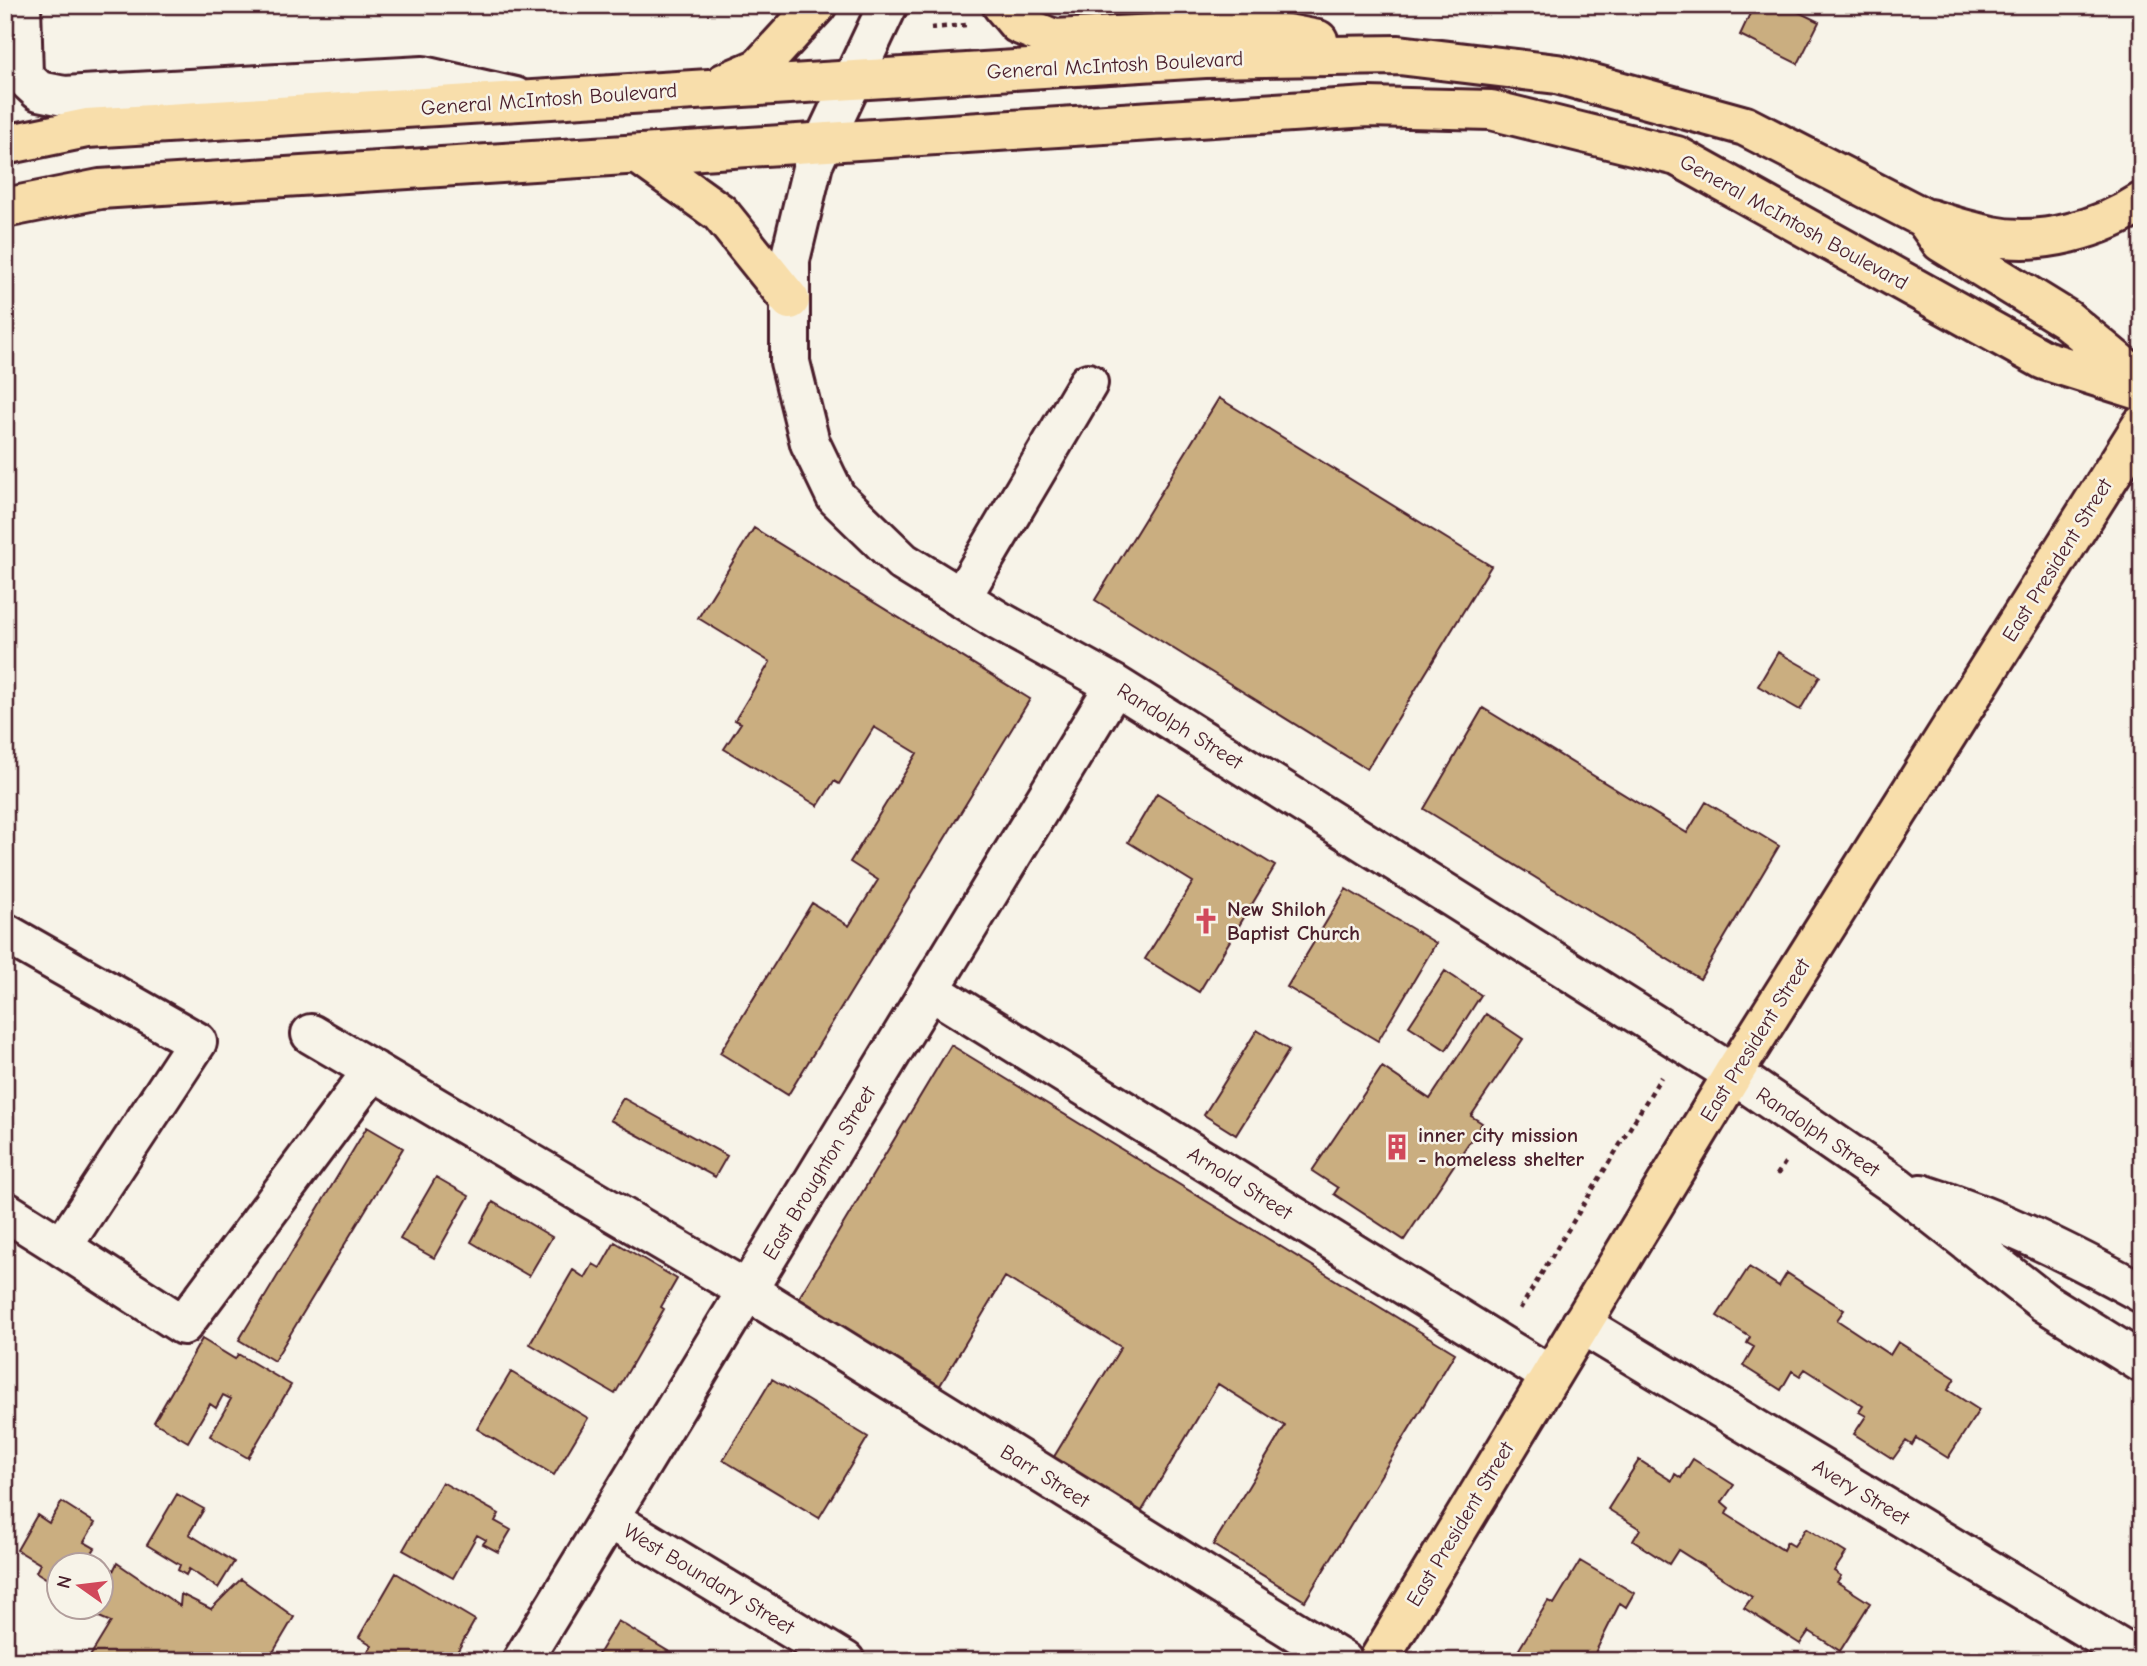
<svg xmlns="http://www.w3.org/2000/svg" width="2147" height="1666" viewBox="0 0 2147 1666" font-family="'Comic Neue',sans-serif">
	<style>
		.water { fill: url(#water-waves); stroke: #6c8199; stroke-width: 2 }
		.building { fill: #caae80; stroke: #4a1f2b; stroke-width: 2 }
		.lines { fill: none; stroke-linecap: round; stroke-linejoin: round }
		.minor-casing { stroke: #4a1f2b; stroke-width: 44 }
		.major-casing { stroke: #4a1f2b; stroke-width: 44 }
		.path { stroke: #4a1f2b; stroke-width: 4.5; stroke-dasharray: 5 5; stroke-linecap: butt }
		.minor { stroke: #f7f3e8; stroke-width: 38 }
		.major { stroke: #f8deab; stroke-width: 38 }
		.labels { text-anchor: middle; stroke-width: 5; stroke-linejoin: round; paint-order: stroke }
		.street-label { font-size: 21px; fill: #4a1f2b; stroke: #f7f3e8 }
		.poi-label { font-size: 21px; font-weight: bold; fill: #4a1f2b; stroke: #f7f3e8; text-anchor: start }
	</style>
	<defs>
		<pattern id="water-waves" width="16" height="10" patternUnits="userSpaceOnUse" patternTransform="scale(1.75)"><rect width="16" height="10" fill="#82c2e2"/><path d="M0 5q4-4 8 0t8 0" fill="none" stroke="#72a6c2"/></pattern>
	</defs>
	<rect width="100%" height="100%" fill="#f7f3e8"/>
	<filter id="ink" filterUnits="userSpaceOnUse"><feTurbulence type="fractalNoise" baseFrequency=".0143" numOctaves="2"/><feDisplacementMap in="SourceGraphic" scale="14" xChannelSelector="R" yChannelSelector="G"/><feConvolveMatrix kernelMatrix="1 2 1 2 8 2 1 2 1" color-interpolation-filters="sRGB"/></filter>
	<g filter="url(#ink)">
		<path class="water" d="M 1970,5 L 2025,5 L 2013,12 Z"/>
		<path class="building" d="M 1754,5 L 1784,5 L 1819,22 L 1798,64 L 1740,35 Z
			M 1219,398 L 1491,566 L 1367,769 L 1095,600 Z
			M 754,528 L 1030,699 L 788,1095 L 720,1053 L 812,903 L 849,926 L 878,880 L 850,862 L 917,753 L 874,727 L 839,784 L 834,781 L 818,806 L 724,749 L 741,723 L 735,720 L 770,662 L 698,618 Z
			M 1778,652 L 1820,676 L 1800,710 L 1758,686 Z
			M 1483,708 L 1687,833 L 1706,802 L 1779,846 L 1700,979 L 1424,809 Z
			M 1157,793 L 1275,866 L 1199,992 L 1145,959 L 1193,882 L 1128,842 Z
			M 1346,889 L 1436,943 L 1378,1041 L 1287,987 Z
			M 1445,971 L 1481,995 L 1446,1050 L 1409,1026 Z
			M 1486,1014 L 1523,1039 L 1471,1116 L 1482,1123 L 1404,1240 L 1334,1194 L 1338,1188 L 1312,1171 L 1382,1067 L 1430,1099 Z
			M 1257,1030 L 1289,1050 L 1236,1135 L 1204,1115 Z
			M 951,1045 L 1455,1353 L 1305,1601 L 1213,1545 L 1285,1426 L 1218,1384 L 1140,1514 L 1052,1460 L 1121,1347 L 1005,1277 L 939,1387 L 797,1301 Z
			M 623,1098 L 727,1156 L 715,1177 L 610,1120 Z
			M 367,1127 L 403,1148 L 274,1361 L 239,1340 Z
			M 436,1177 L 469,1196 L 434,1258 L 400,1239 Z
			M 493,1202 L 552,1237 L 529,1276 L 471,1242 Z
			M 615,1242 L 677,1279 L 661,1307 L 664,1309 L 615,1394 L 530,1344 L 573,1270 L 585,1278 L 593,1264 L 600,1268 Z
			M 1749,1267 L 1779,1286 L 1787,1273 L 1844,1310 L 1837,1320 L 1890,1355 L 1898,1342 L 1955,1378 L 1948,1390 L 1979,1410 L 1948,1458 L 1916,1438 L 1912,1445 L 1906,1441 L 1893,1459 L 1854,1434 L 1866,1416 L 1859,1412 L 1863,1406 L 1805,1369 L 1800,1376 L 1792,1371 L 1781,1390 L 1743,1366 L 1754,1347 L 1747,1343 L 1750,1337 L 1717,1316 Z
			M 202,1339 L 235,1359 L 238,1354 L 291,1385 L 248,1458 L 210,1436 L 231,1399 L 223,1395 L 216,1408 L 210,1404 L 188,1442 L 154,1422 Z
			M 511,1372 L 588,1418 L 554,1475 L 477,1429 Z
			M 772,1379 L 868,1437 L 819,1518 L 723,1460 Z
			M 1693,1459 L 1734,1485 L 1722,1502 L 1729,1508 L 1726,1514 L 1783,1550 L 1787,1542 L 1794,1546 L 1806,1528 L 1846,1553 L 1834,1571 L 1841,1576 L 1837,1582 L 1870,1603 L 1840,1651 L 1809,1631 L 1800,1644 L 1744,1608 L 1752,1597 L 1678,1550 L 1669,1564 L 1633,1541 L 1640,1529 L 1608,1509 L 1639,1460 L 1672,1481 L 1675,1474 L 1681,1478 Z
			M 442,1482 L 499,1514 L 495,1521 L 511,1530 L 498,1552 L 483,1544 L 486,1540 L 477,1535 L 453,1578 L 403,1550 Z
			M 177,1494 L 204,1509 L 189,1534 L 234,1562 L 218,1588 L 189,1569 L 186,1575 L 178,1570 L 180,1565 L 147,1545 Z
			M 62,1502 L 95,1523 L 84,1542 L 95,1548 L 85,1564 L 60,1564 L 60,1576 L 53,1572 L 49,1580 L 36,1572 L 40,1564 L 17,1550 L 37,1515 L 49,1523 Z
			M 1580,1561 L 1634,1593 L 1626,1607 L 1620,1603 L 1591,1661 L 1512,1661 L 1548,1601 L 1554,1604 Z
			M 117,1563 L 180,1606 L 181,1594 L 211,1609 L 241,1579 L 294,1617 L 272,1654 L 286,1661 L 94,1661 L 89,1658 L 111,1622 L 92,1614 L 95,1606 L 102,1606 L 102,1594 Z
			M 396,1573 L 475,1620 L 452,1661 L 362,1661 L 372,1645 L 359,1637 Z
			M 618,1621 L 681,1659 L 680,1661 L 594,1661 Z"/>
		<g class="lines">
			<g class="minor-casing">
				<path id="minor" d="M 21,5 L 23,76 L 39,91 L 64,96 L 423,76 L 515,97
					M 888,5 L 813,164 L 790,260 L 790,362 L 810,443 L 836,497 L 903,562 L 999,621 L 1115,685 L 1733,1074 L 1898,1187 L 2044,1302 L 2142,1363
					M 961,598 L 1088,383
					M 5,933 L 197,1042 L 62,1247 L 5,1211
					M 930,990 L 1549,1375
					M 311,1034 L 748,1291 L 1343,1661
					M 1921,1194 C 2001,1219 2069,1253 2142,1293
					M 62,1247 L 183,1325 L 373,1070
					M 1581,1324 L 2141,1661
					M 610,1519 L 845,1661
					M 522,1661 L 1115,685"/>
			</g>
			<g class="major-casing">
				<path id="major" d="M 1002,5 L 1018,24 L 1054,39 L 1261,29 L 1318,40
					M 724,83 L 759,68 L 817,5
					M 5,145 L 87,128 L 1205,58 L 1399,55 L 1557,74 L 1745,126 L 1924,218 L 1941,242 L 2066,319 L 2142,382
					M 639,155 L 720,213 L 790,300
					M 5,208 L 100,189 L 1368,107 L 1491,110 L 1677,156 L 2044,360 L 2142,391
					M 1929,219 C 1950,225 1971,232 1992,236 C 2041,246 2101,229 2142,202
					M 1378,1661 L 1733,1074 L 2142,425"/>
			</g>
			<path class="path" d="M 931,28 L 967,25
				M 1777,1175 L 1786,1161
				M 1520,1309 L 1661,1077"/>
			<use href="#minor" class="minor"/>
			<use href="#major" class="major"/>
		</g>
	</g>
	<defs>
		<g id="church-bare" transform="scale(2.1)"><path d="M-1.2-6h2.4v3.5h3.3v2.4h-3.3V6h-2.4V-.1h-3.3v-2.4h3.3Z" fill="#d1495b" stroke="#f7f3e8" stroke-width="2.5" paint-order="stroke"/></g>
		<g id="building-bare" transform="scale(2.1)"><path d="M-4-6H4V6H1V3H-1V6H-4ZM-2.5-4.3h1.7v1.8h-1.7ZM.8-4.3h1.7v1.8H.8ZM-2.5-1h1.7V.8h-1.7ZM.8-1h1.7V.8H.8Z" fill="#d1495b" stroke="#f7f3e8" stroke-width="2.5" paint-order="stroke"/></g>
	</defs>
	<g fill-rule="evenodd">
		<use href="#church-bare" x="1206" y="921"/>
		<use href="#building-bare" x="1397" y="1147"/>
	</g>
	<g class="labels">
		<g class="street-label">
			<text transform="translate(1115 65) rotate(-3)" y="7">General McIntosh Boulevard</text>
			<text transform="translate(549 99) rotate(-4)" y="7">General McIntosh Boulevard</text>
			<text transform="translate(1794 222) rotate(29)" y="7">General McIntosh Boulevard</text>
			<text transform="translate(2057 560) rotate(-58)" y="7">East President Street</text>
			<text transform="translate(1180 726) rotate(32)" y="7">Randolph Street</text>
			<text transform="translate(1755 1040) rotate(-58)" y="7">East President Street</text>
			<text transform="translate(1818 1132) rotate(34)" y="7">Randolph Street</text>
			<text transform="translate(819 1173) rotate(-59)" y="7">East Broughton Street</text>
			<text transform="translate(1240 1183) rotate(32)" y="7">Arnold Street</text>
			<text transform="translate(1045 1476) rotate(32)" y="7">Barr Street</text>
			<text transform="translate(1861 1492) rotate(31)" y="7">Avery Street</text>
			<text transform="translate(1460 1524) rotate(-59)" y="7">East President Street</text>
			<text transform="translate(709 1579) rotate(31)" y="7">West Boundary Street</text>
		</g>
		<g class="poi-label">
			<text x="1227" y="916">New Shiloh<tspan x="1227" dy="24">Baptist Church</tspan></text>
			<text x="1418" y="1142">inner city mission<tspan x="1418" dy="24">- homeless shelter</tspan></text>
		</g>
	</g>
	<rect width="2147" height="1666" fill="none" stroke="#f7f3e8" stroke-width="28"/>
	<rect x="14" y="14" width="2119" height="1638" fill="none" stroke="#4a1f2b" stroke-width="2.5" filter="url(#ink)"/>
	<g transform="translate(80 1586) rotate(284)"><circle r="33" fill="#f7f3e8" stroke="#b29e9c" stroke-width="2"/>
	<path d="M0-5L12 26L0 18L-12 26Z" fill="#d1495b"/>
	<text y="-10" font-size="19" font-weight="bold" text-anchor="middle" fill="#4a1f2b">N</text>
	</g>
</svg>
